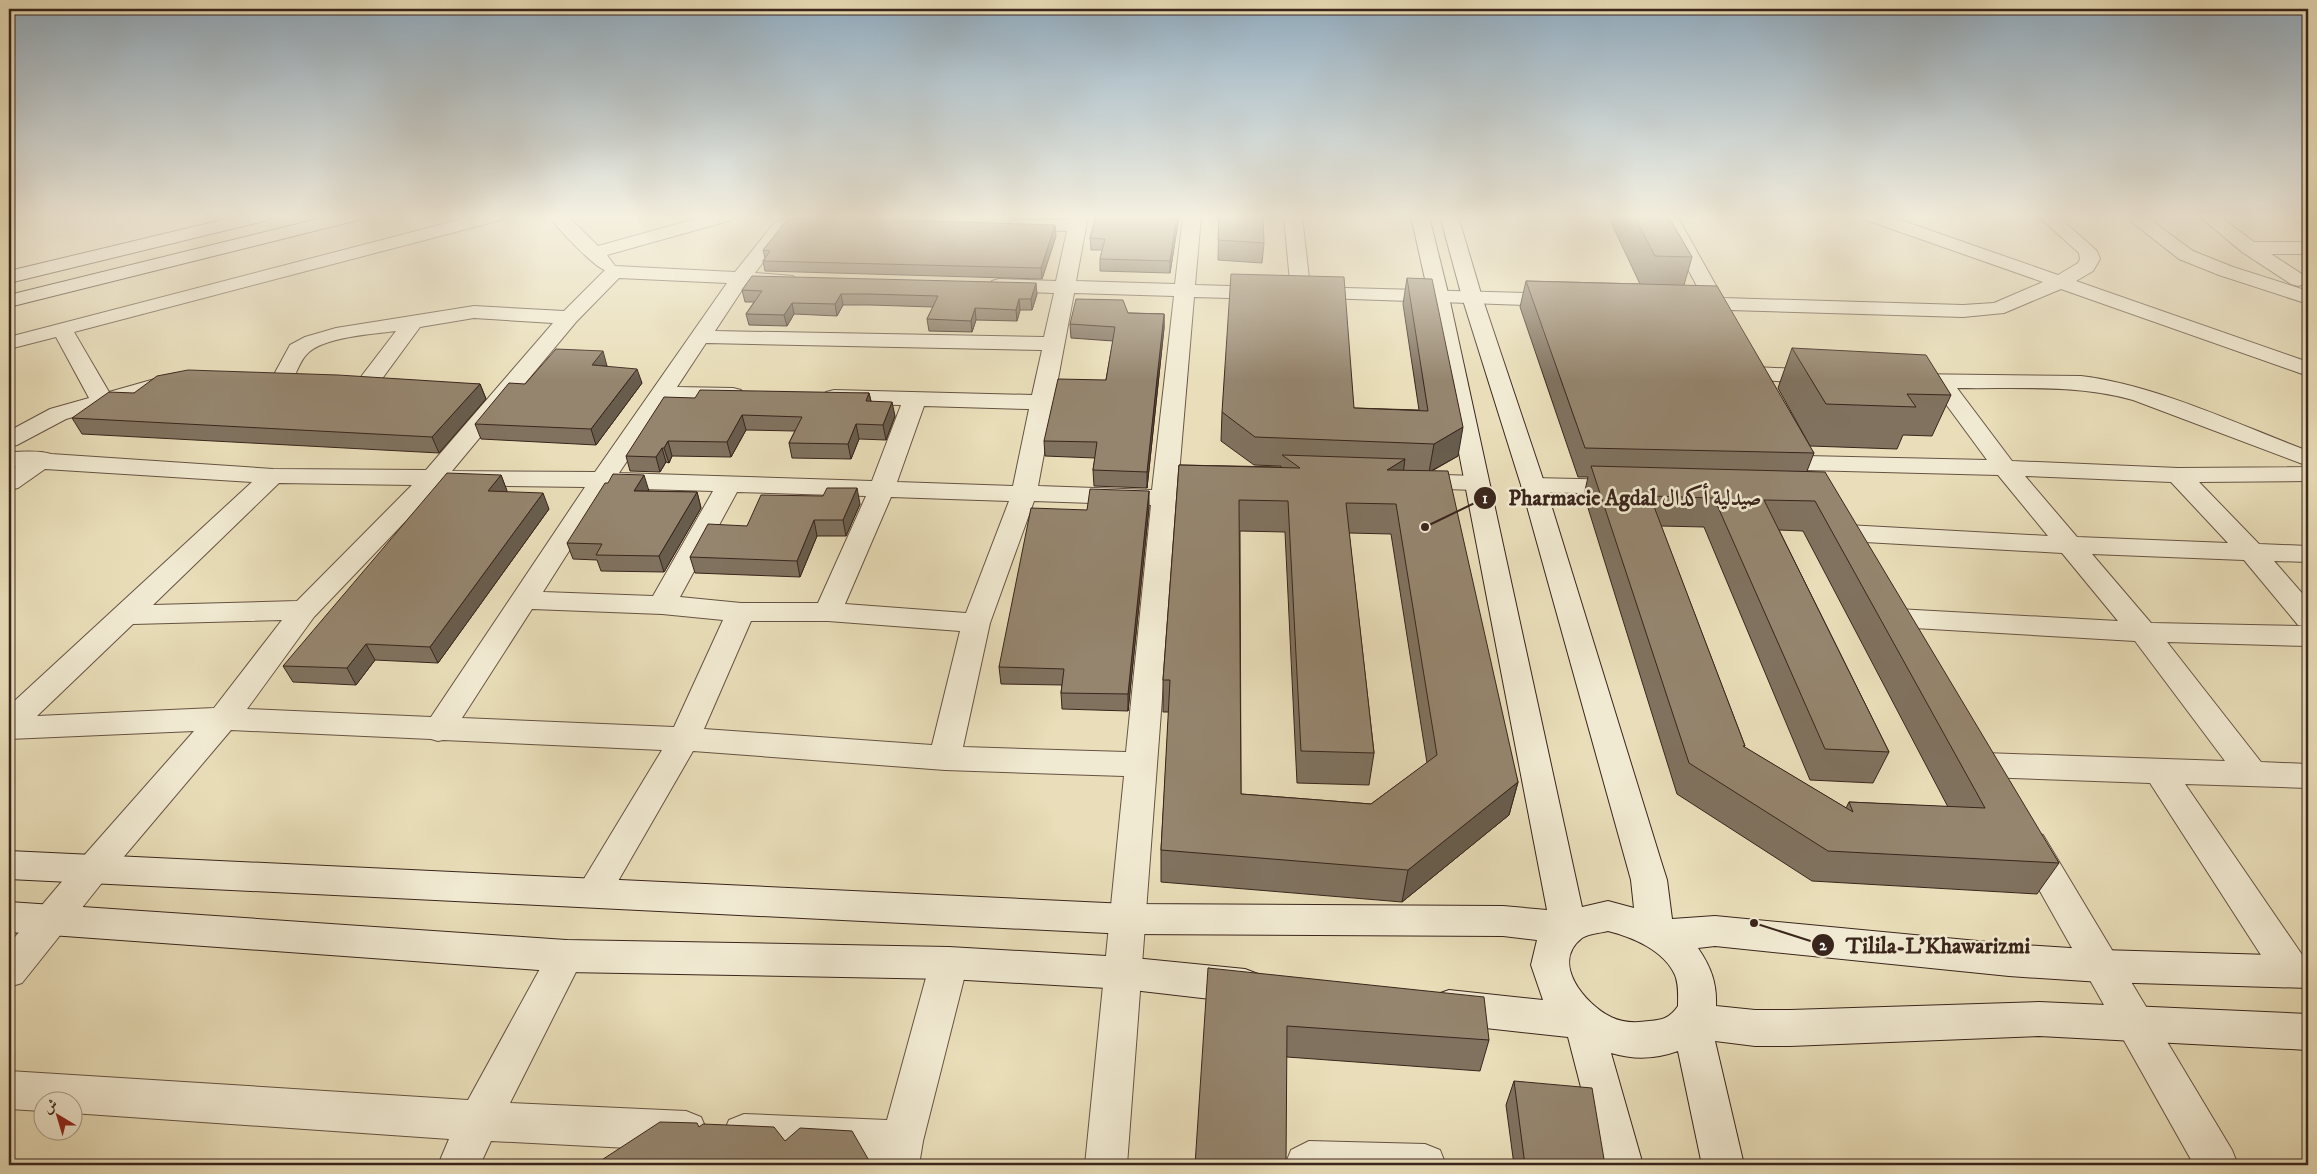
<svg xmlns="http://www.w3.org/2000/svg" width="2317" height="1174" viewBox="0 0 2317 1174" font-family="'IM FELL DW Pica',Amiri,serif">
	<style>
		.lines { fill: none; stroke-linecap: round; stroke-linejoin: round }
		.stream { stroke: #806e5a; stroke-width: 7 }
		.street-casing { stroke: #665343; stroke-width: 2 }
		.secondary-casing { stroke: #3a251c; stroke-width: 2 }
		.street { fill: #f1ead2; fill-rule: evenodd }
		.secondary { fill: #f1ead2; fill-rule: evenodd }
		.wall { fill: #80725f; stroke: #3a251c; fill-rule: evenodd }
		.shaded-wall { fill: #685d4d; stroke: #3a251c }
		.building { fill: #95856e; stroke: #3a251c; fill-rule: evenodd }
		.leader { fill: none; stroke: #3a251c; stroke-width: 2 }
		.callout-dot { fill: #3a251c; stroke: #f1ead2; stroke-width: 2 }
		.mark-label { font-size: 15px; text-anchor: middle; font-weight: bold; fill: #fff }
		.callout-label { font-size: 22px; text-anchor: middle; font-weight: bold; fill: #3a251c; stroke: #f1ead2; stroke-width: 5; stroke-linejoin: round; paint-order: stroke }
	</style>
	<rect width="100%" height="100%" fill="#e9deb9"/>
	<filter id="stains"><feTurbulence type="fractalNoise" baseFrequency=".004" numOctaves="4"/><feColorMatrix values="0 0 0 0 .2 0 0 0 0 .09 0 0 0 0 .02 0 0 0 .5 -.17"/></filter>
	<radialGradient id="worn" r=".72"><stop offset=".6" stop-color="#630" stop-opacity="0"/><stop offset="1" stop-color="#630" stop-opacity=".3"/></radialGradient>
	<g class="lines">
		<path class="stream" d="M 9,218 L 17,216"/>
		<g class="street-casing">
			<path id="street" d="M 474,216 L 504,216 L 501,220 L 74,332 L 109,392 L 176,373 L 184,375 L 187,380 L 184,385 L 66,419 L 17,445 L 9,447 L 9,431 L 50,409 L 89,398 L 56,337 L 9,349 L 9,337 Z
				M 549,216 L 568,216 L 598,246 L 706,216 L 735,216 L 732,220 L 607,255 L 615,266 L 735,272 L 775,222 L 796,216 L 825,216 L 828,220 L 825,224 L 803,225 L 787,230 L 755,273 L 793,276 L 796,280 L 793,284 L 786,286 L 746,284 L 715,331 L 1044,337 L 1054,293 L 999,291 L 992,289 L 989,285 L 992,281 L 999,279 L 1056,281 L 1067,231 L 1011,229 L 1008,225 L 1011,221 L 1017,220 L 1069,220 L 1070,216 L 1088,216 L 1076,281 L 1175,284 L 1183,216 L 1201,216 L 1195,285 L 1266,287 L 1273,289 L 1276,293 L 1273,297 L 1266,299 L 1194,297 L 1177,498 L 1127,1165 L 1085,1165 L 1124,776 L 945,770 L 693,751 L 606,902 L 594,907 L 582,902 L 576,892 L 662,750 L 443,740 L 438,741 L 431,739 L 231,730 L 105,879 L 22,983 L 9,987 L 9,944 L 81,859 L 194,731 L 9,739 L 9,706 L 252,482 L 45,469 L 18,488 L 9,490 L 9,472 L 16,467 L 9,466 L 9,452 C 22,452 39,450 51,454 L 273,469 L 426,470 L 553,323 L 474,318 L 420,327 L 376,387 L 368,389 L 360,387 L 357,382 L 396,331 C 374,334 322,337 307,354 C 299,362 296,375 290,385 L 282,387 L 274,385 L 271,380 L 290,345 L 305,337 L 336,328 L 474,306 L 564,311 L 605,270 C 595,268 556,227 549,216 ZM 619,278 L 727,283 L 595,472 L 452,471 L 576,322 ZM 1074,293 L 1174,296 L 1152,490 L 1038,486 ZM 706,343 L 1042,350 L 1032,395 L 834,390 L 826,392 L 823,397 L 826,402 L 834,404 L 901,405 L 872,481 L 619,473 L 668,400 L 733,402 L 741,400 L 744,395 L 741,390 L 733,388 L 677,387 ZM 924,406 L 1029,409 L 1013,486 L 897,482 ZM 279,483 L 412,485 L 297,601 L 153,605 ZM 440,485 L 585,487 L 431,717 L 247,709 L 314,617 ZM 609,488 L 713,491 L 653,596 L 543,592 ZM 737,492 L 866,496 L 818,603 L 741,603 L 680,597 ZM 891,497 L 1009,501 L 966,613 L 845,604 ZM 1034,501 L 1151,505 L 1126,752 L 963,747 L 990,623 ZM 532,609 L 662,614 L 723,620 L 674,727 L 462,718 ZM 282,620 L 214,708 L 37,716 L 133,624 ZM 751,621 L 828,621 L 960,631 L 932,745 L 704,729 Z
				M 1284,216 L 1302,216 L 1310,287 L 1558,294 L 1565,296 L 1568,300 L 1565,304 L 1558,306 L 1294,297 L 1291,293 Z
				M 1659,216 L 1677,216 L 1723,298 L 1963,305 L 1994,303 L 2043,282 L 1866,220 L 1863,216 L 1889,216 L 2058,275 L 2078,263 L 2080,259 L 2079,253 L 2038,216 L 2058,216 L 2097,251 L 2100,259 L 2093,271 L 2076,281 L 2308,362 L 2308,376 L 2061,289 L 2004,313 L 1963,317 L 1730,310 L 1734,318 L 1731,322 L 1724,324 L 1717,322 L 1709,310 L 1684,307 L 1681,303 L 1684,299 L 1703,297 Z
				M 2124,216 L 2145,216 L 2193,251 L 2233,267 L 2308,291 L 2308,304 L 2219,275 L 2179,259 Z
				M 2199,216 L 2219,216 L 2254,242 L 2308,242 L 2308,254 L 2271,254 L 2305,276 L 2308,280 L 2305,284 L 2298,286 L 2291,284 L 2242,252 Z
				M 2295,216 L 2308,216 L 2308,223 L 2297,222 L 2294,218 Z
				M 1755,367 L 1820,370 L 1828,372 L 1831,377 L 1828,382 L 1820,384 L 1747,379 L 1744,374 L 1747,369 Z
				M 1906,374 L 2081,376 C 2156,385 2237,424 2308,451 L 2308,466 L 2133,400 C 2076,384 2016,389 1957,388 L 2012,461 L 2178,468 L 2308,467 L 2308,481 L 2199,482 L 2259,544 L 2308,546 L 2308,562 L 2274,561 L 2308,600 L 2308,646 L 2167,642 L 2261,762 L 2308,764 L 2308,788 L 2185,784 L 2305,959 C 2309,968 2309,974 2305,983 L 2292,987 L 2279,983 L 2150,783 L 1984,777 L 1973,773 L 1968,765 L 1973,757 L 1984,753 L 2225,761 L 2135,641 L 1897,627 L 1887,625 L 1883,618 L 1887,611 L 1897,609 L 2118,621 L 2062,553 L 1847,541 L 1838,539 L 1834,533 L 1838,527 L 1847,525 L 2048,536 L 1998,475 L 1806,470 L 1797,468 L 1794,463 L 1797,458 L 1806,456 L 1987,460 L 1934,388 L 1898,386 L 1895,381 L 1898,376 ZM 2025,476 L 2171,482 L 2228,543 L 2077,537 ZM 2092,554 L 2244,560 L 2298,625 L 2304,626 L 2151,623 Z
				M 1413,474 L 1476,476 L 1485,478 L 1488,483 L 1485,488 L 1476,490 L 1413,488 L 1404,486 L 1401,481 L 1404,476 Z
				M 1533,478 L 1623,480 L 1632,482 L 1635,487 L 1632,492 L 1623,494 L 1533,492 L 1524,490 L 1521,485 L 1524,480 Z
				M 2031,831 L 2043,835 L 2232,1150 L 2238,1165 L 2194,1165 L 2014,845 L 2019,835 Z
				M 566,940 L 579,945 L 584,956 L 510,1103 L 686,1111 L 701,1117 L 707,1131 L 701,1145 L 686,1151 L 491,1141 L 480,1165 L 438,1165 L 449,1139 L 72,1113 L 72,1102 L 42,1102 L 42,1111 L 9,1109 L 9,1071 L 468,1100 L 553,945 Z
				M 949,947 L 962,952 L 968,963 L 923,1141 L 919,1165 L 877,1165 L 878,1160 L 744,1154 L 729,1148 L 723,1134 L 729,1120 L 744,1114 L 887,1120 L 930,963 L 936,952 Z
				M 1309,1141 L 1425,1144 L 1440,1150 L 1446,1165 L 1285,1165 L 1291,1150 Z"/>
		</g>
		<g class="secondary-casing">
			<path id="secondary" d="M 239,216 L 271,216 L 268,220 L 9,283 L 9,271 Z
				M 330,216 L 361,216 L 358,220 L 9,307 L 9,295 Z
				M 1411,216 L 1429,216 L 1449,297 L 1582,907 L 1608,901 L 1634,908 L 1631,880 L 1521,485 L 1462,297 L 1440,216 L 1458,216 L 1482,297 L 1545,485 L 1661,861 L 1667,880 L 1672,919 L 1715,916 L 2009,944 L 2101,950 L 2308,956 L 2308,988 L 2101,982 L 2009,976 L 1715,946 L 1698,948 C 1711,967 1717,983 1716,1006 L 1755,1010 L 1790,1010 L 2039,1002 L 2308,1014 L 2308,1050 L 2039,1036 L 1790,1046 L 1755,1046 L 1715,1041 L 1744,1165 L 1702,1165 L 1678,1051 C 1655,1059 1635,1060 1611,1053 L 1643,1165 L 1601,1165 L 1568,1037 L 1449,1024 L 1435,1019 L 1430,1007 L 1435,995 L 1449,990 L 1543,1000 L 1531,965 L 1537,940 L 1503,936 L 1127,934 L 9,879 L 9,851 L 1127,904 L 1503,906 L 1547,910 L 1429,297 ZM 1608,931 C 1632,937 1664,950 1675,975 C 1679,985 1678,995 1678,1006 C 1670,1018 1662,1020 1649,1021 C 1636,1023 1623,1023 1611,1017 C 1585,1004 1550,963 1582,938 C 1588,934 1600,933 1608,931 Z
				M 9,902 L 566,940 L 949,947 L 1124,957 L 1245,969 L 1258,974 L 1264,986 L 1258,998 L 1245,1003 L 1124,989 L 949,979 L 566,972 L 9,932 Z"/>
		</g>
		<use href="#street" class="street"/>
		<use href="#secondary" class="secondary"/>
	</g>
	<path class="wall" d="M 1096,216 L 1179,216 L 1170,273 L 1100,271 L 1100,259 L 1102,250 L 1091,250 L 1090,238 Z
		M 1219,216 L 1264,243 L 1262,263 L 1218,260 Z
		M 1608,216 L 1668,216 L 1692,257 L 1684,285 L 1814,453 L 1807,471 L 2059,863 L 2037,894 L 1812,881 L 1677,794 L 1584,495 L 1588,477 L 1578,477 L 1520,307 L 1526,281 L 1640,284 ZM 1661,526 L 1704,527 L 1810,780 L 1873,783 L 1889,752 L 1779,530 L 1803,531 L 1948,807 L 1849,802 L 1846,808 L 1744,747 L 1745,746 Z
		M 1056,236 L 1042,279 L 765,271 L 763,261 L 765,258 L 763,250 Z
		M 1407,278 L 1458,456 L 1432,471 L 1518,782 L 1509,815 L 1402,902 L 1161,882 L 1161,850 L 1169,712 L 1163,712 L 1163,680 L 1179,465 L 1281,467 L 1281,466 L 1254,465 L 1221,441 L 1222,412 L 1354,408 L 1419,410 L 1403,304 ZM 1240,531 L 1285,532 L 1297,783 L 1369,785 L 1374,753 L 1349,533 L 1391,534 L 1427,763 L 1371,804 L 1241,794 Z
		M 742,290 L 1037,294 L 1032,310 L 1020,310 L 1017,321 L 976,320 L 972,332 L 929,331 L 927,319 L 933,307 L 870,305 L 843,305 L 837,316 L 794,314 L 787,326 L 749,325 L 746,314 L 754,302 L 745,302 Z
		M 1128,313 L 1164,314 L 1164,328 L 1147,488 L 1094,486 L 1093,470 L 1095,458 L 1045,456 L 1044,441 L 1106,380 L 1113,341 L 1071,338 L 1070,324 Z
		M 1792,348 L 1951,395 L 1932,436 L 1903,435 L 1897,449 L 1810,446 L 1778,388 Z
		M 607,366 L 642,383 L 596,445 L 481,439 L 475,424 L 525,384 Z
		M 480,384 L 486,399 L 439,453 L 82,434 L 72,418 L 134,393 Z
		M 869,393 L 871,401 L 895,416 L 886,440 L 859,439 L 851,459 L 792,458 L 789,443 L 795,431 L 746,430 L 731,457 L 672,456 L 669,463 L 666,462 L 660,472 L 630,471 L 626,456 L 695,398 Z
		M 501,475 L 507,491 L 506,492 L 549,509 L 438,663 L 375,660 L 356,685 L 293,682 L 283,666 Z
		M 649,491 L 697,492 L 701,508 L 664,572 L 601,571 L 597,560 L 573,559 L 567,543 Z
		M 860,504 L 846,536 L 817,536 L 800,577 L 695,573 L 690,557 L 747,526 Z
		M 1149,507 L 1128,711 L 1062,709 L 1061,693 L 1062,685 L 1001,684 L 999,667 L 1087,510 Z
		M 1208,968 L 1489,1040 L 1480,1071 L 1287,1057 Z
		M 1514,1081 L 1605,1165 L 1514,1165 L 1506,1105 Z"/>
	<path class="shaded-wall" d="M 1177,216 L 1179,216 L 1170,273 L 1170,261 Z
		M 1055,225 L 1056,236 L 1042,279 L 1041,268 Z
		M 1036,283 L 1037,294 L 1032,310 L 1031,299 Z
		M 841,294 L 843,305 L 837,316 L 835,304 Z
		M 1019,299 L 1020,310 L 1017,321 L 1016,310 Z
		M 792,303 L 794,314 L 787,326 L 784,315 Z
		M 975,308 L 976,320 L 972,332 L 971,321 Z
		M 1164,314 L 1164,328 L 1147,488 L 1147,472 Z
		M 603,351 L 607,366 L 592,365 Z
		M 637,369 L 642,383 L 596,445 L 591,429 Z
		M 480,384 L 486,399 L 439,453 L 432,437 Z
		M 869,393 L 872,407 L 866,401 Z
		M 892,402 L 895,416 L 886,440 L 883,425 Z
		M 742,415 L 746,430 L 731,457 L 727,442 Z
		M 856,424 L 859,439 L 851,459 L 848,444 Z
		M 1463,427 L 1458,456 L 1429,472 L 1434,444 Z
		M 668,441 L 672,456 L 669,463 L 664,448 Z
		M 662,448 L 666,462 L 660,472 L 656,457 Z
		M 1405,459 L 1401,489 L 1387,470 Z
		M 501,475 L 507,491 L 494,507 L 488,491 Z
		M 644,475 L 649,491 L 634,491 Z
		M 857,488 L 860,504 L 846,536 L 843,520 Z
		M 1149,491 L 1149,507 L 1128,711 L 1128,694 Z
		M 697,492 L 701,508 L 664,572 L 659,556 Z
		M 543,493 L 549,509 L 438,663 L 430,647 Z
		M 814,520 L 817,536 L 800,577 L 797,561 Z
		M 366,644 L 375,660 L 356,685 L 347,668 Z
		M 1518,782 L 1509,815 L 1402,902 L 1408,870 Z"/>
	<path class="building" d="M 1096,216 L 1177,216 L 1170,261 L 1100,259 L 1105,239 L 1090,238 Z
		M 1219,216 L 1263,216 L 1264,243 L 1218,240 Z
		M 1634,216 L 1668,216 L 1692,257 L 1655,256 Z
		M 801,217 L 1055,225 L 1041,268 L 763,261 L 770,251 L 763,250 L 786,221 Z
		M 1231,274 L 1344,277 L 1354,408 L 1428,411 L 1407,278 L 1432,279 L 1463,427 L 1434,444 L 1255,437 L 1222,412 Z
		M 752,276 L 1036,283 L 1031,299 L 1019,299 L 1016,310 L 975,308 L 971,321 L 927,319 L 938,296 L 868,294 L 841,294 L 835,304 L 792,303 L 784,315 L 746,314 L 762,291 L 742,290 Z
		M 1526,281 L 1717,286 L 1814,453 L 1585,448 Z
		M 1076,299 L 1123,300 L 1128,313 L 1164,314 L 1147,472 L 1093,470 L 1097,442 L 1044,441 L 1058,379 L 1106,380 L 1115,327 L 1070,324 Z
		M 1792,348 L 1926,355 L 1951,395 L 1907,394 L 1916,407 L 1826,404 Z
		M 556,349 L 603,351 L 592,365 L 637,369 L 591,429 L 475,424 L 509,383 L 525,384 Z
		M 188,370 L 338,375 L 480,384 L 432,437 L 72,418 L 109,392 L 134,393 L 157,376 Z
		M 700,390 L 869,393 L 866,401 L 892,402 L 883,425 L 856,424 L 848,444 L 789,443 L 802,417 L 742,415 L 727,442 L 668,441 L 664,448 L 662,448 L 656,457 L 626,456 L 664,397 L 695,398 Z
		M 1282,455 L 1405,459 L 1387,470 L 1448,471 L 1518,782 L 1408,870 L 1161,850 L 1170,680 L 1163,680 L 1179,465 L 1300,468 ZM 1239,500 L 1288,501 L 1301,751 L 1374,753 L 1346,503 L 1396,504 L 1437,755 L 1371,804 L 1241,794 Z
		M 1591,466 L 1825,472 L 2059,863 L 1828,851 L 1689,763 ZM 1650,496 L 1714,498 L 1825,749 L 1889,752 L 1764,500 L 1815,501 L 1985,808 L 1849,802 L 1853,812 L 1743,746 L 1745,746 Z
		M 447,473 L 501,475 L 488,491 L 543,493 L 430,647 L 366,644 L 347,668 L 283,666 Z
		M 613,474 L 644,475 L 634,491 L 697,492 L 659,556 L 596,555 L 602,544 L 567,543 L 605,483 L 608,483 Z
		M 827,488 L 857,488 L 843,520 L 814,520 L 797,561 L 690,557 L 708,524 L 747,526 L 761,495 L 823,496 Z
		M 1090,489 L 1149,491 L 1128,694 L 1061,693 L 1064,669 L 999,667 L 1031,508 L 1087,510 Z
		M 1208,968 L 1484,997 L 1489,1040 L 1287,1026 L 1286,1165 L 1195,1165 Z
		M 1514,1081 L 1592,1088 L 1605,1165 L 1525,1165 Z
		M 660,1122 L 697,1123 L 699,1127 L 703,1124 L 774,1127 L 785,1141 L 800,1128 L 852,1131 L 871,1164 L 871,1165 L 594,1165 Z"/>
	<linearGradient id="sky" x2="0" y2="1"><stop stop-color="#91acc0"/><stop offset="0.57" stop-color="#f5f0e0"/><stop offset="1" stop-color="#f5f0e0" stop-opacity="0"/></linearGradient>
	<rect width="2317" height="380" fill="url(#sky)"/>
	<path class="leader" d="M1425 527L1485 498M1754 923L1823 945"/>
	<g class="callout-dot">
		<circle cx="1425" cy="527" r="5"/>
		<circle cx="1754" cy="923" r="5"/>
		<circle cx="1485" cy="498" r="12"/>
		<circle cx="1823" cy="945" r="12"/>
	</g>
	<g class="mark-label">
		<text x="1485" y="503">1</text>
		<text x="1823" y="950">2</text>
	</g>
	<g class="callout-label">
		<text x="1635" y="505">Pharmacie Agdal صيدلية أكدال</text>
		<text x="1938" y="953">Tilila-L'Khawarizmi</text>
	</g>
	<rect width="2317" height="1174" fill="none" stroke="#e9deb9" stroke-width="30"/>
	<rect x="10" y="10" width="2297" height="1154" fill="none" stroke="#3a251c" stroke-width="2.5"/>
	<rect x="15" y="15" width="2287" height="1144" fill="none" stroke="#3a251c"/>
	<g transform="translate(58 1116) rotate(322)"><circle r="24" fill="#f1ead2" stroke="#a89b89"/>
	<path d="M0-4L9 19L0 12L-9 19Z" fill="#8f2418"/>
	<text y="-8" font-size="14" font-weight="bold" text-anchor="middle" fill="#3a251c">ش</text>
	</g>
	<rect width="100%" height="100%" filter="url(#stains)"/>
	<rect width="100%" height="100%" fill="url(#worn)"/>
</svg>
